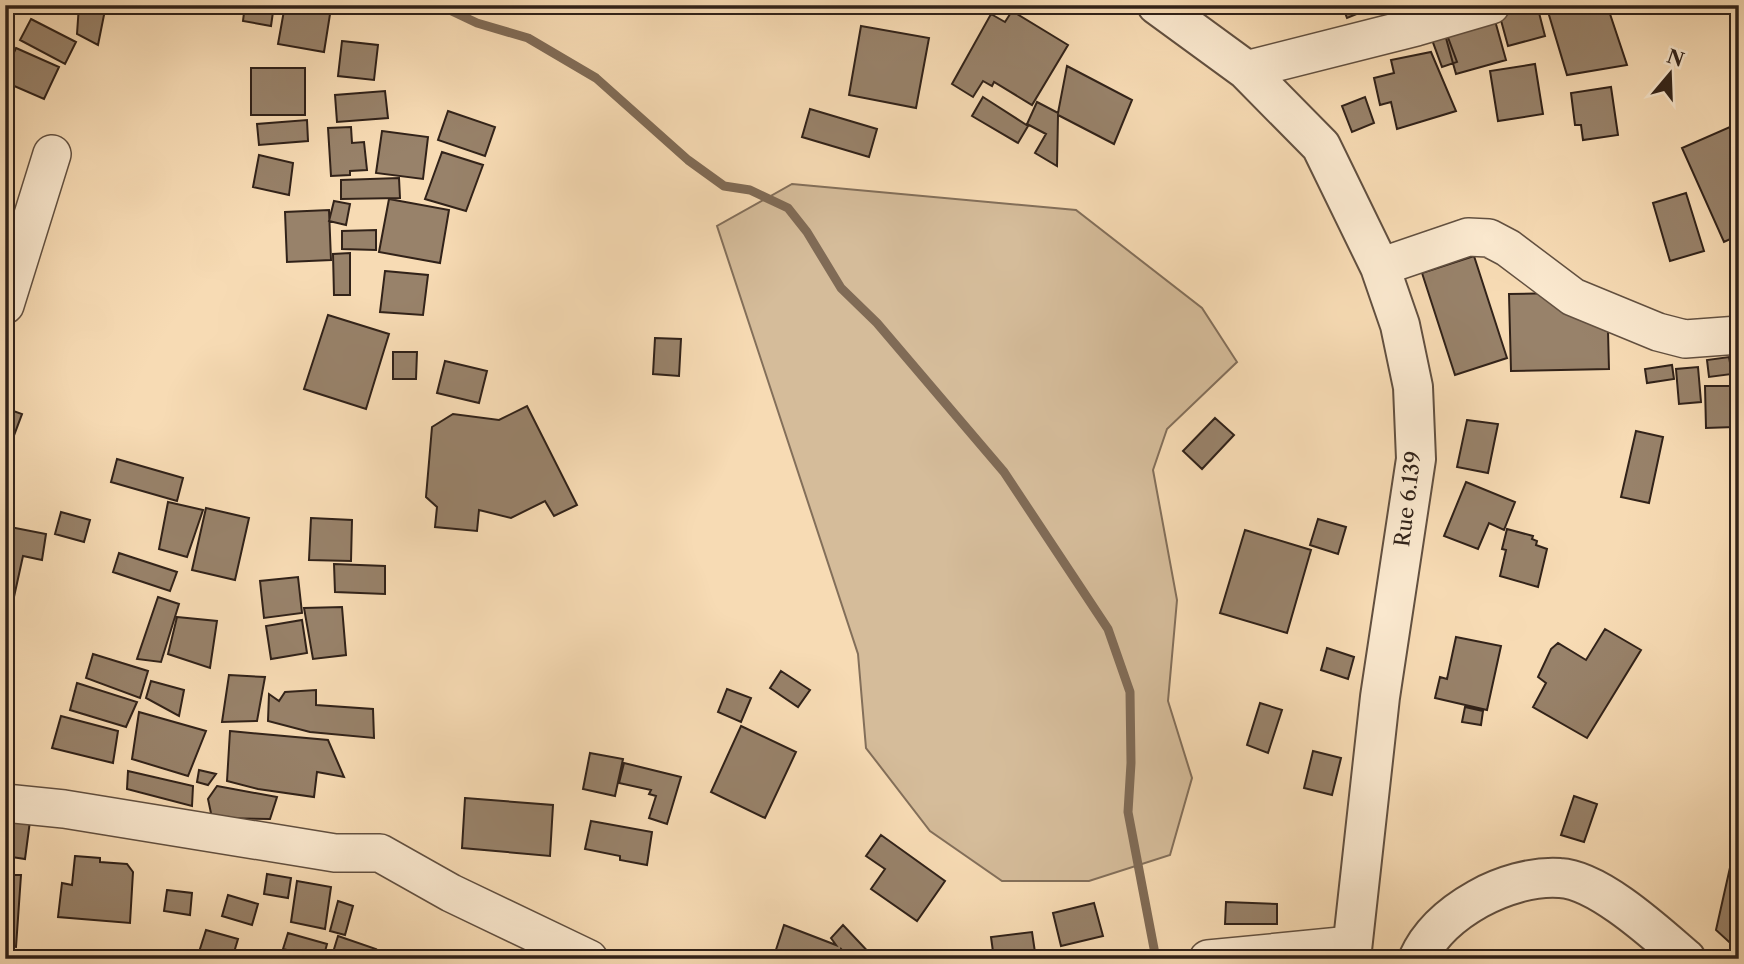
<svg xmlns="http://www.w3.org/2000/svg" width="1744" height="964" viewBox="0 0 1744 964" font-family="'Libre Caslon Text',serif">
	<style>
		.green { fill: #d5bc9a; stroke: #836f5a; stroke-width: 2 }
		.lines { fill: none; stroke-linecap: round; stroke-linejoin: round }
		.stream { stroke: #806b56; stroke-width: 9 }
		.building { fill: #98826a; stroke: #312219; stroke-width: 2 }
		.minor-casing { stroke: #625040; stroke-width: 40 }
		.tertiary-casing { stroke: #625040; stroke-width: 42 }
		.minor { stroke: #fae8ce; stroke-width: 37 }
		.tertiary { stroke: #fae8ce; stroke-width: 38 }
		.labels { text-anchor: middle; stroke-width: 5; stroke-linejoin: round; paint-order: stroke }
		.street-label { font-size: 21px; fill: #312219; stroke: #fae8ce }
	</style>
	<rect width="100%" height="100%" fill="#f7dbb4"/>
	<filter id="stains"><feTurbulence type="fractalNoise" baseFrequency=".00286" numOctaves="4"/><feColorMatrix values="0 0 0 0 .2 0 0 0 0 .09 0 0 0 0 .02 0 0 0 .5 -.17"/></filter>
	<radialGradient id="worn" r=".72"><stop offset=".6" stop-color="#630" stop-opacity="0"/><stop offset="1" stop-color="#630" stop-opacity=".3"/></radialGradient>
	<path class="green" d="M 792,184 L 1076,210 L 1202,308 L 1237,362 L 1167,429 L 1153,470 L 1177,600 L 1168,701 L 1192,778 L 1170,855 L 1089,881 L 1002,881 L 930,831 L 866,748 L 858,654 L 717,226 Z"/>
	<g class="lines">
		<path class="stream" d="M 439,5 L 477,23 L 528,38 L 596,78 L 688,160 L 724,186 L 750,190 L 788,208 L 807,232 L 841,288 L 877,323 L 1004,472 L 1108,629 L 1130,692 L 1131,763 L 1128,812 L 1156,959
			M 5,401 L 7,398"/>
	</g>
	<path class="building" d="M 79,5 L 106,5 L 98,45 L 77,34 Z
		M 245,5 L 274,5 L 271,26 L 243,21 Z
		M 285,5 L 331,8 L 324,52 L 278,44 Z
		M 1342,5 L 1367,5 L 1369,9 L 1347,18 Z
		M 1525,5 L 1537,5 L 1545,36 L 1508,46 L 1499,13 Z
		M 1546,5 L 1607,5 L 1627,65 L 1567,75 Z
		M 1012,11 L 1068,45 L 1032,105 L 994,82 L 992,86 L 983,81 L 973,97 L 952,84 L 991,14 L 1005,22 Z
		M 1494,17 L 1506,60 L 1456,74 L 1444,31 Z
		M 31,19 L 76,42 L 65,64 L 20,40 Z
		M 861,26 L 929,38 L 916,108 L 849,95 Z
		M 1446,32 L 1457,62 L 1442,67 L 1431,37 Z
		M 342,41 L 378,45 L 374,80 L 338,76 Z
		M 16,48 L 59,67 L 44,99 L 5,82 L 5,72 Z
		M 1431,52 L 1456,111 L 1397,129 L 1391,102 L 1380,105 L 1374,78 L 1394,73 L 1391,60 Z
		M 1535,64 L 1543,114 L 1498,121 L 1490,71 Z
		M 1067,66 L 1132,100 L 1114,144 L 1058,115 L 1057,166 L 1035,153 L 1046,134 L 1027,124 L 1037,102 L 1058,113 Z
		M 251,68 L 305,68 L 305,115 L 251,115 Z
		M 1611,87 L 1618,135 L 1583,140 L 1581,125 L 1575,125 L 1571,93 Z
		M 385,91 L 388,118 L 337,122 L 335,95 Z
		M 983,97 L 1028,126 L 1018,143 L 972,116 Z
		M 1365,97 L 1374,123 L 1352,132 L 1342,106 Z
		M 810,109 L 877,129 L 869,157 L 802,137 Z
		M 448,111 L 495,127 L 485,156 L 438,140 Z
		M 307,120 L 308,141 L 259,145 L 257,124 Z
		M 1739,123 L 1739,235 L 1724,242 L 1682,148 Z
		M 351,127 L 352,143 L 364,142 L 367,170 L 350,171 L 350,175 L 331,176 L 328,128 Z
		M 382,131 L 428,137 L 423,179 L 376,173 Z
		M 442,152 L 483,165 L 466,211 L 425,199 Z
		M 259,155 L 293,163 L 289,195 L 253,187 Z
		M 399,178 L 400,198 L 341,199 L 341,180 Z
		M 1686,193 L 1704,251 L 1670,261 L 1653,203 Z
		M 389,199 L 449,210 L 440,263 L 379,252 Z
		M 334,201 L 350,204 L 346,225 L 329,221 Z
		M 329,210 L 331,260 L 287,262 L 285,212 Z
		M 376,230 L 376,250 L 342,249 L 342,231 Z
		M 350,253 L 350,295 L 334,295 L 333,254 Z
		M 1474,256 L 1507,358 L 1455,375 L 1422,273 Z
		M 385,271 L 428,275 L 423,315 L 380,312 Z
		M 1607,292 L 1609,369 L 1511,371 L 1509,294 Z
		M 328,315 L 389,334 L 366,409 L 304,389 Z
		M 655,338 L 681,339 L 679,376 L 653,374 Z
		M 393,352 L 417,352 L 416,379 L 393,379 Z
		M 1729,357 L 1732,374 L 1709,377 L 1707,360 Z
		M 445,361 L 487,371 L 479,403 L 437,393 Z
		M 1672,365 L 1674,379 L 1647,383 L 1645,369 Z
		M 1698,367 L 1701,402 L 1679,404 L 1676,369 Z
		M 1705,386 L 1733,386 L 1734,427 L 1706,428 Z
		M 527,406 L 577,505 L 554,516 L 545,501 L 511,518 L 479,510 L 477,531 L 435,527 L 437,507 L 426,497 L 432,427 L 453,414 L 499,420 Z
		M 5,408 L 22,414 L 10,446 L 5,445 Z
		M 1215,418 L 1234,435 L 1202,469 L 1183,451 Z
		M 1467,420 L 1498,424 L 1488,473 L 1457,467 Z
		M 1636,431 L 1663,437 L 1649,503 L 1621,497 Z
		M 117,459 L 183,478 L 177,501 L 111,482 Z
		M 1466,482 L 1515,502 L 1504,530 L 1489,523 L 1478,549 L 1444,536 Z
		M 168,502 L 203,510 L 187,557 L 159,549 Z
		M 206,508 L 249,518 L 235,580 L 192,570 Z
		M 61,512 L 90,520 L 84,542 L 55,534 Z
		M 311,518 L 352,520 L 351,561 L 309,560 Z
		M 1318,519 L 1346,527 L 1338,554 L 1310,545 Z
		M 5,526 L 46,534 L 42,560 L 23,556 L 14,597 L 5,596 Z
		M 1507,529 L 1533,536 L 1532,539 L 1537,541 L 1536,545 L 1547,549 L 1538,587 L 1500,576 L 1506,550 L 1502,549 Z
		M 1245,530 L 1311,550 L 1287,633 L 1220,613 Z
		M 119,553 L 177,572 L 170,591 L 113,572 Z
		M 334,564 L 385,566 L 385,594 L 335,592 Z
		M 298,577 L 302,613 L 264,618 L 260,581 Z
		M 158,597 L 179,604 L 161,662 L 137,659 Z
		M 342,607 L 346,655 L 313,659 L 304,608 Z
		M 177,617 L 217,621 L 210,668 L 168,654 Z
		M 302,620 L 307,653 L 271,659 L 266,626 Z
		M 1605,629 L 1641,650 L 1587,738 L 1533,707 L 1546,683 L 1538,677 L 1551,649 L 1558,643 L 1586,660 Z
		M 1456,637 L 1501,646 L 1487,710 L 1435,698 L 1440,677 L 1447,679 Z
		M 1327,648 L 1354,657 L 1348,679 L 1321,670 Z
		M 93,654 L 148,671 L 140,698 L 86,678 Z
		M 781,671 L 810,690 L 798,707 L 770,688 Z
		M 229,675 L 265,677 L 257,721 L 222,722 Z
		M 151,681 L 184,690 L 179,716 L 146,698 Z
		M 77,683 L 137,702 L 126,727 L 70,710 Z
		M 727,689 L 751,698 L 741,722 L 718,712 Z
		M 316,690 L 316,705 L 373,709 L 374,738 L 310,732 L 268,721 L 269,694 L 279,701 L 285,692 Z
		M 1260,703 L 1282,710 L 1268,753 L 1247,745 Z
		M 1465,707 L 1483,711 L 1481,725 L 1462,722 Z
		M 139,712 L 206,731 L 188,776 L 132,759 Z
		M 61,716 L 118,731 L 113,763 L 52,748 Z
		M 741,726 L 796,752 L 765,818 L 711,792 Z
		M 230,731 L 328,740 L 344,777 L 317,772 L 314,797 L 258,789 L 227,781 Z
		M 1313,751 L 1341,758 L 1332,795 L 1304,788 Z
		M 590,753 L 623,759 L 615,796 L 583,789 Z
		M 624,763 L 681,777 L 667,824 L 649,818 L 656,796 L 649,794 L 651,790 L 619,783 Z
		M 199,770 L 216,774 L 208,785 L 197,782 Z
		M 128,771 L 193,786 L 192,806 L 127,789 Z
		M 217,786 L 277,797 L 270,819 L 212,818 L 208,799 Z
		M 1574,796 L 1597,804 L 1584,842 L 1561,835 Z
		M 465,798 L 553,805 L 550,856 L 462,848 Z
		M 5,817 L 30,821 L 25,859 L 5,856 Z
		M 591,821 L 652,832 L 647,865 L 620,860 L 620,856 L 585,849 Z
		M 881,835 L 945,881 L 917,921 L 871,889 L 885,869 L 866,856 Z
		M 75,856 L 100,858 L 100,862 L 127,864 L 133,872 L 130,923 L 58,917 L 62,883 L 72,885 Z
		M 1731,863 L 1739,864 L 1739,891 L 1733,925 L 1739,928 L 1739,951 L 1716,930 Z
		M 267,874 L 291,878 L 288,898 L 264,894 Z
		M 5,875 L 21,875 L 16,947 L 5,946 Z
		M 297,881 L 331,887 L 325,929 L 291,922 Z
		M 167,890 L 192,893 L 190,915 L 164,911 Z
		M 228,895 L 258,904 L 252,925 L 222,916 Z
		M 338,901 L 353,906 L 345,935 L 330,931 Z
		M 1226,902 L 1277,904 L 1277,924 L 1225,924 Z
		M 1094,903 L 1103,936 L 1061,946 L 1053,913 Z
		M 784,925 L 836,945 L 831,938 L 843,925 L 875,959 L 850,959 L 841,949 L 838,959 L 773,959 Z
		M 206,930 L 238,939 L 232,959 L 222,959 L 199,952 Z
		M 1032,932 L 1036,959 L 994,959 L 991,937 Z
		M 288,933 L 327,944 L 323,959 L 283,949 Z
		M 338,936 L 376,949 L 372,959 L 331,959 Z"/>
	<g class="lines">
		<g class="minor-casing">
			<path id="minor" d="M 1246,70 L 1416,27 L 1491,5
				M 1380,267 L 1468,237 L 1489,238 L 1508,248 L 1573,297 L 1658,332 L 1685,339 L 1739,335
				M 5,305 L 52,154
				M 5,803 L 64,809 L 335,853 L 380,853 L 451,893 L 589,959
				M 1208,959 L 1351,945"/>
		</g>
		<g class="tertiary-casing">
			<path id="tertiary" d="M 1157,5 L 1246,70 L 1321,146 L 1380,267 L 1400,325 L 1413,387 L 1416,459 L 1380,697 L 1351,959
				M 1418,959 C 1430,932 1453,913 1478,899 C 1501,886 1533,876 1560,878 C 1599,880 1657,934 1686,959"/>
		</g>
		<use href="#minor" class="minor"/>
		<use href="#tertiary" class="tertiary"/>
	</g>
	<g class="labels">
		<g class="street-label">
			<text transform="translate(1408 499) rotate(-83)" y="7">Rue 6.139</text>
		</g>
	</g>
	<rect width="1744" height="964" fill="none" stroke="#f7dbb4" stroke-width="28"/>
	<rect x="7" y="7" width="1730" height="950" fill="none" stroke="#312219" stroke-width="3.5"/>
	<rect x="14" y="14" width="1716" height="936" fill="none" stroke="#312219" stroke-width="2"/>
	<g transform="translate(1670 74) rotate(19)" stroke="#fae8ce" stroke-width="5" paint-order="stroke">
	<path d="M0-5L12 26L0 18L-12 26Z" fill="#312219"/>
	<text y="-10" font-size="19" font-weight="bold" text-anchor="middle" fill="#312219">N</text>
	</g>
	<rect width="100%" height="100%" filter="url(#stains)"/>
	<rect width="100%" height="100%" fill="url(#worn)"/>
</svg>
